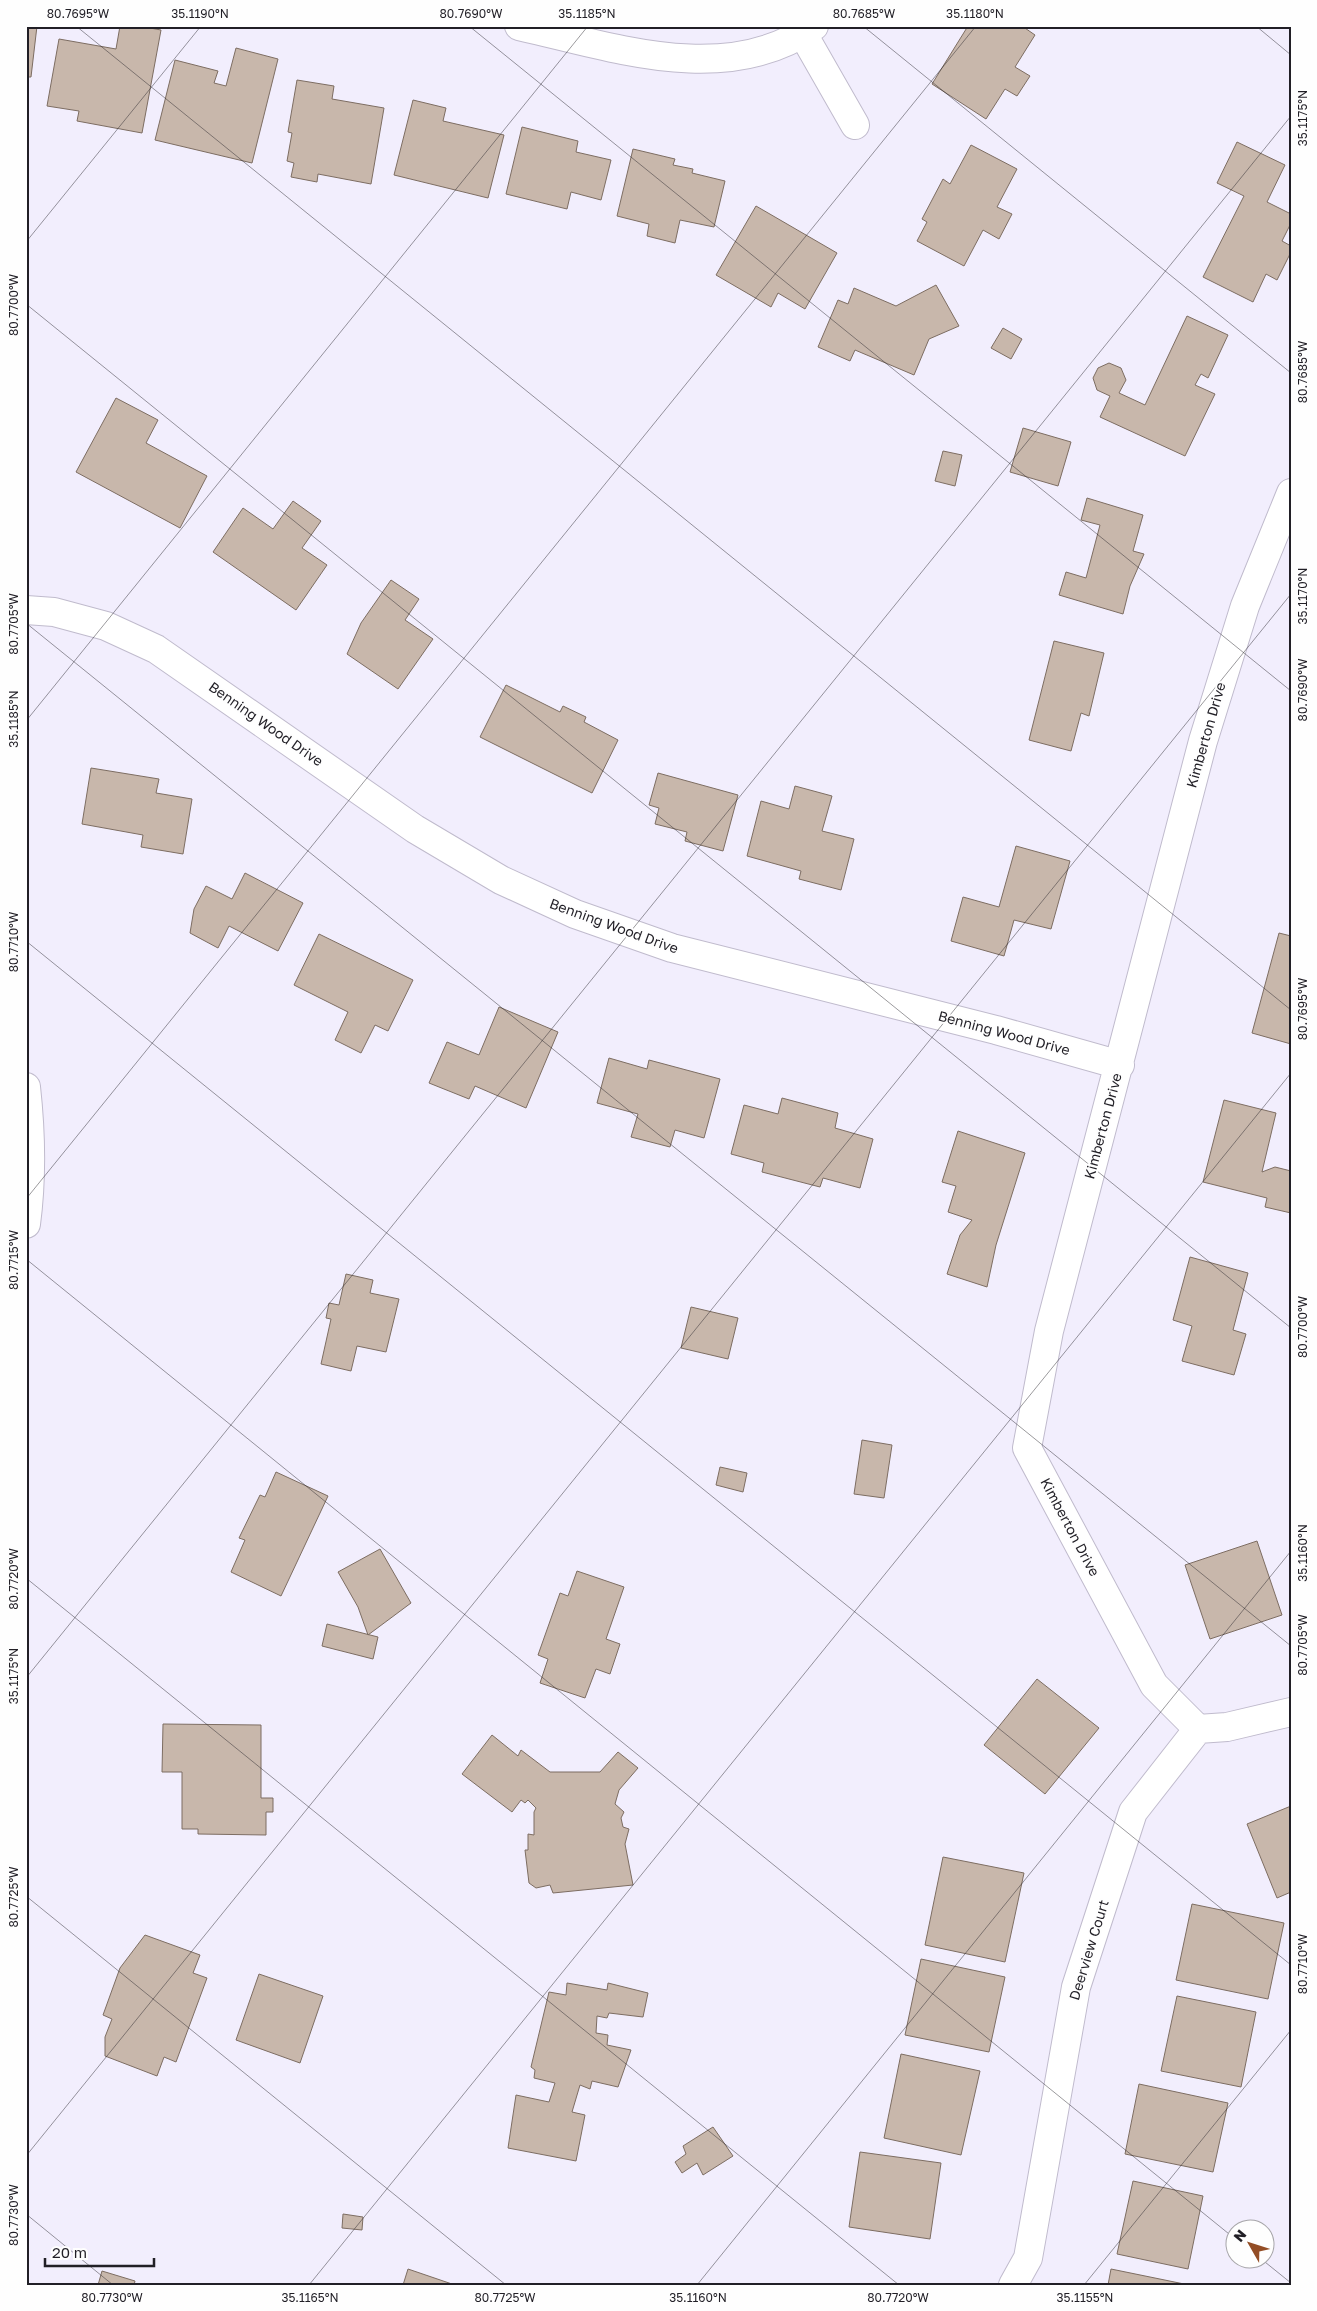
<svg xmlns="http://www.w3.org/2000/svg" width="1317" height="2311" viewBox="0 0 1317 2311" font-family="'Golos Text',sans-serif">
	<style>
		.building { fill: #c8b7ab; stroke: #7d6d62 }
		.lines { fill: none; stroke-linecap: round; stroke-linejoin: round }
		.minor-casing { stroke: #c0bbcd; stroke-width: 30 }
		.minor { stroke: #fff; stroke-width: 28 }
		.ticks { fill: none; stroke: #211f26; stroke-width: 1; stroke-opacity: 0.45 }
		.labels { text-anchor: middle; stroke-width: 4; stroke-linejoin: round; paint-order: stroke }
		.street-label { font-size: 14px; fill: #211f26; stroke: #fefefe }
		.neatline { fill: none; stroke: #211f26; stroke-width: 2 }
		.ticks-label { font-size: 12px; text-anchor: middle; fill: #211f26 }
	</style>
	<rect width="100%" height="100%" fill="#f2eefd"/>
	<path class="building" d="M 26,26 L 37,26 L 31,77 L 26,77 Z
		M 120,26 L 139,26 L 161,30 L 142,133 L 77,121 L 79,111 L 47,106 L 59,39 L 116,49 Z
		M 968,26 L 1022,26 L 1035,35 L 1015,67 L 1030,76 L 1017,96 L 1005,89 L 986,119 L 932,84 Z
		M 236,48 L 278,59 L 252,163 L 155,140 L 175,60 L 218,71 L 214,83 L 226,86 Z
		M 297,80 L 334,86 L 332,99 L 384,108 L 371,184 L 318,174 L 317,182 L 291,177 L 294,163 L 287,161 L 292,133 L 288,132 Z
		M 413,100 L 446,108 L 443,121 L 504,135 L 488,198 L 394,175 Z
		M 522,127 L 578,141 L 576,152 L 611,160 L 601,200 L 571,192 L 567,209 L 506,194 Z
		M 1237,142 L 1285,165 L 1267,202 L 1291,214 L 1291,223 L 1282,241 L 1291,246 L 1291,252 L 1277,280 L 1266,274 L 1253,302 L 1203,277 L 1244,196 L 1217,183 Z
		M 971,145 L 1017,169 L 997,207 L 1012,214 L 999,239 L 983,230 L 964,266 L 917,241 L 927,222 L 922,219 L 943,179 L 950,184 Z
		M 633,149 L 675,159 L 673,165 L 693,169 L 692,173 L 725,181 L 714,227 L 680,220 L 675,243 L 647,236 L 649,224 L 617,216 Z
		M 756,206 L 837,253 L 805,309 L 778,293 L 771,307 L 716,275 Z
		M 936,285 L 959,326 L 929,339 L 914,375 L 855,350 L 850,361 L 818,347 L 838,300 L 848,304 L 854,288 L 896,306 Z
		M 1187,316 L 1228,335 L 1208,378 L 1201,374 L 1195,385 L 1215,394 L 1185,456 L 1100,417 L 1110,396 L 1097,390 L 1093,378 L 1098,368 L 1109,363 L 1121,368 L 1126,380 L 1119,393 L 1145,405 Z
		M 1003,328 L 1022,339 L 1011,359 L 991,348 Z
		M 116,398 L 158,420 L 146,443 L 207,476 L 180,528 L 76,472 Z
		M 1023,428 L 1071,442 L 1058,486 L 1010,472 Z
		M 943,451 L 962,455 L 955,486 L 935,481 Z
		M 1087,498 L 1143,515 L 1133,551 L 1144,554 L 1130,586 L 1123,614 L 1059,595 L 1066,572 L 1086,578 L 1100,525 L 1081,520 Z
		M 293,501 L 321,521 L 302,548 L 327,565 L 296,610 L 213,552 L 243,508 L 273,529 Z
		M 391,580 L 419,599 L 405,620 L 433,639 L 398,689 L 347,654 L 361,623 Z
		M 1054,641 L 1104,653 L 1089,716 L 1081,713 L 1071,751 L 1029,740 Z
		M 506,685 L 560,712 L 563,706 L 586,717 L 584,722 L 618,740 L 592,793 L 480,737 Z
		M 91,768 L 159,779 L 156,793 L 192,799 L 183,854 L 141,847 L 143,835 L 82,824 Z
		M 658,773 L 738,795 L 723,851 L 685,841 L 687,832 L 655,824 L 659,808 L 649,805 Z
		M 795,786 L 832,796 L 822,831 L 854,839 L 841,890 L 799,879 L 801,871 L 747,856 L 761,801 L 789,809 Z
		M 1016,846 L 1070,861 L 1051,929 L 1014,920 L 1004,956 L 951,941 L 963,897 L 999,907 Z
		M 245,873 L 303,903 L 278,951 L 229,926 L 218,948 L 190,933 L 194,909 L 206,886 L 232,899 Z
		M 1279,933 L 1291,936 L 1291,1044 L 1252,1033 Z
		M 319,934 L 413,980 L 388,1031 L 375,1025 L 361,1053 L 335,1040 L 348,1012 L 294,985 Z
		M 499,1007 L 558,1032 L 526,1108 L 475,1086 L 469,1099 L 429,1083 L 447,1042 L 479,1055 Z
		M 609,1058 L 647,1069 L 649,1060 L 720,1079 L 704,1138 L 675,1130 L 670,1147 L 631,1137 L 638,1114 L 597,1103 Z
		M 782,1098 L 838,1113 L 835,1128 L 873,1139 L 860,1188 L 823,1178 L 820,1187 L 762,1172 L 764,1163 L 731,1154 L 744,1105 L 778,1114 Z
		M 1224,1100 L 1276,1113 L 1262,1172 L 1275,1167 L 1291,1171 L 1291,1213 L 1265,1207 L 1267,1198 L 1203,1182 Z
		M 958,1131 L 1025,1153 L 996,1245 L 987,1287 L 947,1274 L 960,1235 L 972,1220 L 948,1212 L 956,1186 L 942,1182 Z
		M 1190,1257 L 1248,1273 L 1233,1330 L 1246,1334 L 1234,1375 L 1182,1361 L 1192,1326 L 1173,1320 Z
		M 346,1274 L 373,1280 L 370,1293 L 399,1299 L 386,1352 L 357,1346 L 351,1371 L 321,1364 L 331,1319 L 326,1318 L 329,1303 L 339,1305 Z
		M 691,1307 L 738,1318 L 728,1359 L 681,1348 Z
		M 862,1440 L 892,1445 L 884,1498 L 854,1494 Z
		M 720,1467 L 747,1473 L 743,1492 L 716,1485 Z
		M 276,1472 L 328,1496 L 281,1596 L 231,1572 L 245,1540 L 239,1538 L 260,1495 L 265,1497 Z
		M 1257,1541 L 1282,1615 L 1210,1639 L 1185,1565 Z
		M 380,1549 L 411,1603 L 368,1635 L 358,1607 L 338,1572 Z
		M 577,1571 L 624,1587 L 606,1639 L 620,1644 L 610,1674 L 596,1669 L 585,1698 L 540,1683 L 548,1659 L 538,1655 L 560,1593 L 568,1596 Z
		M 327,1624 L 378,1637 L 373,1659 L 322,1646 Z
		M 1037,1679 L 1099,1728 L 1045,1794 L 984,1745 Z
		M 163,1724 L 261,1725 L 261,1798 L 273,1798 L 273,1812 L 266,1812 L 266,1835 L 198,1834 L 198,1829 L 182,1829 L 182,1772 L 162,1772 Z
		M 492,1735 L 518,1756 L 521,1750 L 550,1772 L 600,1772 L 618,1752 L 638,1768 L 619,1790 L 615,1804 L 624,1812 L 621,1818 L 623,1827 L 629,1829 L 625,1844 L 633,1885 L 553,1893 L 550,1885 L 536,1888 L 529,1883 L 525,1850 L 528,1850 L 528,1834 L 534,1835 L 534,1812 L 536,1808 L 528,1800 L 525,1803 L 521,1800 L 512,1812 L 462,1774 Z
		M 1291,1806 L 1291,1892 L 1277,1898 L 1247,1824 Z
		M 943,1857 L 1024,1873 L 1005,1962 L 925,1945 Z
		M 1192,1904 L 1284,1923 L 1268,1999 L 1176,1980 Z
		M 145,1935 L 200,1955 L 193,1973 L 207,1978 L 176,2062 L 164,2057 L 157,2076 L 105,2056 L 105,2037 L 112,2019 L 103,2015 L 120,1968 Z
		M 921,1959 L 1005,1977 L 989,2052 L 905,2035 Z
		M 259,1974 L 323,1996 L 300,2063 L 236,2040 Z
		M 567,1983 L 607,1990 L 608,1983 L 648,1993 L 643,2017 L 609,2013 L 607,2018 L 597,2016 L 596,2033 L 608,2035 L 607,2045 L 631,2050 L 618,2087 L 592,2081 L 590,2089 L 580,2085 L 572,2112 L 585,2115 L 576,2161 L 508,2148 L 516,2095 L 549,2102 L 555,2083 L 534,2078 L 535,2070 L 531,2067 L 549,1992 L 566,1995 Z
		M 1177,1996 L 1256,2012 L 1241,2087 L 1161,2071 Z
		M 901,2054 L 980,2071 L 961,2155 L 884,2138 Z
		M 1139,2084 L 1228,2103 L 1213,2172 L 1125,2154 Z
		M 713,2127 L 733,2156 L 703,2175 L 697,2163 L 682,2173 L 675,2162 L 686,2154 L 683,2146 Z
		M 860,2152 L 941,2163 L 930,2239 L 849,2227 Z
		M 1133,2181 L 1203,2196 L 1188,2269 L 1117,2254 Z
		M 343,2214 L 363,2217 L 362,2230 L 342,2228 Z
		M 408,2269 L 452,2284 L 452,2285 L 403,2285 Z
		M 1111,2269 L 1189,2285 L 1108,2285 Z
		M 102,2271 L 135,2281 L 134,2285 L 98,2285 Z"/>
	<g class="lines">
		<g class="minor-casing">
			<path id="minor" d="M 519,26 C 613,47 726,88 814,26
				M 803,34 L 855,125
				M 26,610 L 54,612 L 106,626 L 156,649 L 415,829 L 501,880 L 575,914 L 672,948 L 996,1030 L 1120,1065
				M 26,1087 C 31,1132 32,1179 26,1224
				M 1198,1729 L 1154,1685 L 1027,1448 L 1049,1331 L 1203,741 L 1245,606 L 1291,493
				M 1013,2285 L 1028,2258 L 1076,1987 L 1133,1812 L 1198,1729 L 1227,1727 L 1291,1712"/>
		</g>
		<use href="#minor" class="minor"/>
	</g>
	<path class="ticks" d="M 76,26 L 1291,1010M 469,26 L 1291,691M 863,26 L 1291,373M 1256,26 L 1291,55M 26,242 L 201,26M 26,304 L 1291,1328M 26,623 L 1291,1646M 26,721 L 588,26M 26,941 L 1291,1965M 26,1199 L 976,26M 26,1259 L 1234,2238M 26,1578 L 899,2285M 26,1678 L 1291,116M 26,1896 L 506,2285M 26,2156 L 1291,594M 26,2214 L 113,2285M 1260,2258 L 1291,2283M 309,2285 L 1291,1073M 697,2285 L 1291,1551M 1084,2285 L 1291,2030"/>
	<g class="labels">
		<g class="street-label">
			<text transform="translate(266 724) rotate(35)" y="5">Benning Wood Drive</text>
			<text transform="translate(1206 735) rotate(-74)" y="5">Kimberton Drive</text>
			<text transform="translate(614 926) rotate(20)" y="5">Benning Wood Drive</text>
			<text transform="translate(1004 1033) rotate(15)" y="5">Benning Wood Drive</text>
			<text transform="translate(1103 1126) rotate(-75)" y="5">Kimberton Drive</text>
			<text transform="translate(1070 1527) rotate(62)" y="5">Kimberton Drive</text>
			<text transform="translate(1089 1950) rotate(-73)" y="5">Deerview Court</text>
		</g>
	</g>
	<rect width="1317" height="2311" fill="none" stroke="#fefefe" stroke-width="55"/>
	<g transform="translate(1250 2244) rotate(309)"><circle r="24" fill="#fefefe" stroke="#a6a5a8"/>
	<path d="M0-4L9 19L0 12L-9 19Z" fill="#934d25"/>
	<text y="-8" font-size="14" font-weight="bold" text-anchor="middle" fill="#211f26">N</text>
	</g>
	<path d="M45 2258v8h109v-8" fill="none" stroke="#211f26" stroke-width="2.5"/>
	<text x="52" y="2258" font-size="15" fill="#211f26" stroke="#fefefe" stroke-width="4" paint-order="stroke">20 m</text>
	<rect x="28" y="28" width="1262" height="2256" class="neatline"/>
	<g class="ticks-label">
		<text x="78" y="18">80.7695°W</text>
		<text x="200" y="18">35.1190°N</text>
		<text x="471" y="18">80.7690°W</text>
		<text x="587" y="18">35.1185°N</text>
		<text x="864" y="18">80.7685°W</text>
		<text x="975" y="18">35.1180°N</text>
		<text transform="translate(1303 118) rotate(-90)" y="4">35.1175°N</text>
		<text transform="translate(14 305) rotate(-90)" y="4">80.7700°W</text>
		<text transform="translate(1303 372) rotate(-90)" y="4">80.7685°W</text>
		<text transform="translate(1303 596) rotate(-90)" y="4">35.1170°N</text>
		<text transform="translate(14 624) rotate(-90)" y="4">80.7705°W</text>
		<text transform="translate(1303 690) rotate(-90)" y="4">80.7690°W</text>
		<text transform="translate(14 719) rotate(-90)" y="4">35.1185°N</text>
		<text transform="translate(14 942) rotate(-90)" y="4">80.7710°W</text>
		<text transform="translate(1303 1009) rotate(-90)" y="4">80.7695°W</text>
		<text transform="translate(14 1260) rotate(-90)" y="4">80.7715°W</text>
		<text transform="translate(1303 1327) rotate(-90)" y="4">80.7700°W</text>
		<text transform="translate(1303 1553) rotate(-90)" y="4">35.1160°N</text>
		<text transform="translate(14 1579) rotate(-90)" y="4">80.7720°W</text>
		<text transform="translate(1303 1645) rotate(-90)" y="4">80.7705°W</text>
		<text transform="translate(14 1676) rotate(-90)" y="4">35.1175°N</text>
		<text transform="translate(14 1897) rotate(-90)" y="4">80.7725°W</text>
		<text transform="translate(1303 1964) rotate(-90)" y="4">80.7710°W</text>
		<text transform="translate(14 2215) rotate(-90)" y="4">80.7730°W</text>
		<text x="112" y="2302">80.7730°W</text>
		<text x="310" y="2302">35.1165°N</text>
		<text x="505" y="2302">80.7725°W</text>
		<text x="698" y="2302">35.1160°N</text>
		<text x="898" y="2302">80.7720°W</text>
		<text x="1085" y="2302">35.1155°N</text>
	</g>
</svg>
